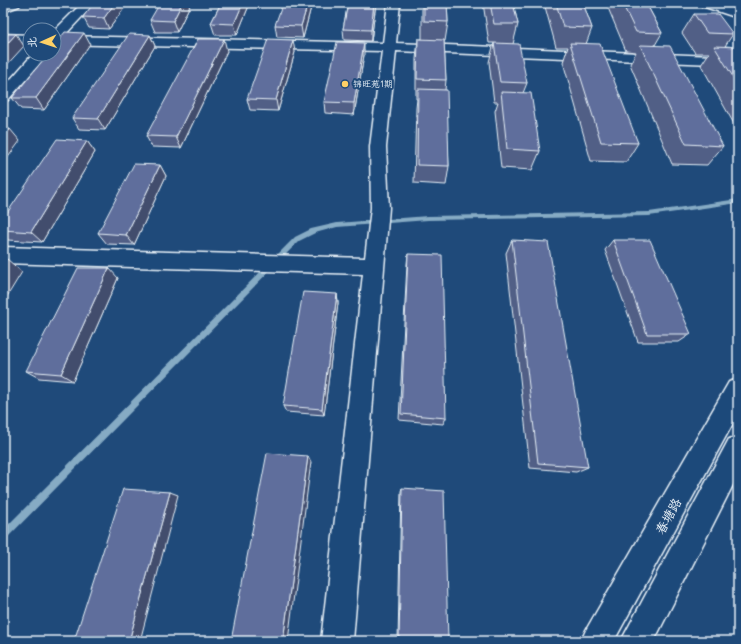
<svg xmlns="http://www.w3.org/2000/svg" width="741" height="644" viewBox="0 0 741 644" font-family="Mali,'LXGW WenKai TC',sans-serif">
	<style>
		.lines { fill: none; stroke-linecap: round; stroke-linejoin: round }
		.stream { fill: #86abc4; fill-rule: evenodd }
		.minor-casing { stroke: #e8f1f8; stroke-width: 3 }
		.minor { fill: #1f4a7a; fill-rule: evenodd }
		.wall { fill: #515f86; stroke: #e8f1f8 }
		.shaded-wall { fill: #424d6d; stroke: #e8f1f8 }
		.building { fill: #5e6e9c; stroke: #e8f1f8 }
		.poi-dot { fill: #ffd166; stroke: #1f4a7a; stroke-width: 1.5 }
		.labels { text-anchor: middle; stroke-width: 4; stroke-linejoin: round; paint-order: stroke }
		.far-poi-label { font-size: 9px; fill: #e8f1f8; stroke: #1f4a7a; text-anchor: start }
		.near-street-label { font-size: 13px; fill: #e8f1f8; stroke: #1f4a7a }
	</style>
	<rect width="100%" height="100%" fill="#1f4a7a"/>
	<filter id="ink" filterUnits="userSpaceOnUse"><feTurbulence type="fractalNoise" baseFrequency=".025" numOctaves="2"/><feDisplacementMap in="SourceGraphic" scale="8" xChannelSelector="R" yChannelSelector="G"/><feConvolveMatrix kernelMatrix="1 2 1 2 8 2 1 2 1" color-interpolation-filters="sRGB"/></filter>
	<g filter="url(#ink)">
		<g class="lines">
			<path class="stream" d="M 738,199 L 738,203 L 649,216 L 428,220 L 337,227 L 315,233 L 299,241 L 6,539 L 3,541 L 3,530 L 295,237 L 311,229 L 337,223 L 428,216 L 649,212 Z"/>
			<g class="minor-casing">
				<path id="minor" d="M 21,3 L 19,6 L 3,12 L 3,4 Z
					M 82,3 L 95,3 L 64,36 L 383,43 L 388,3 L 400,3 L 396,43 L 738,57 L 738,65 L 396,51 L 386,147 L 389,208 L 353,641 L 321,641 L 363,274 L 3,263 L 3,247 L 365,258 L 371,208 L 370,147 L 382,51 L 54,44 L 54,31 Z
					M 700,3 L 718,3 L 738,10 L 738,18 L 702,6 Z
					M 3,34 L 30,35 L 30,43 L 3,42 Z
					M 33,54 L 48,54 L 8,100 L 3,102 L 3,88 Z
					M 738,379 L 738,414 L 614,641 L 581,641 L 586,630 L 729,382 Z
					M 738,435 L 738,475 L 654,641 L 621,641 L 729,439 Z"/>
			</g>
			<use href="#minor" class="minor"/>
		</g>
		<path class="wall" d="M 128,3 L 109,29 L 89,28 L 83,17 Z
			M 191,3 L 177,32 L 155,32 L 150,20 Z
			M 221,3 L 250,3 L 237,35 L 215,35 L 211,23 Z
			M 312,3 L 303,38 L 277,37 L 275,25 Z
			M 348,3 L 376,3 L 371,41 L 344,40 L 343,29 Z
			M 422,3 L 447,3 L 448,22 L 445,41 L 444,41 L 446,80 L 445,90 L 449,166 L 446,185 L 414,183 L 416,108 L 417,99 L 416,99 L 416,59 L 418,39 L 422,39 Z
			M 483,3 L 513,3 L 518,24 L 513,44 L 527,83 L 523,93 L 540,151 L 532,170 L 501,168 L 495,111 L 498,102 L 494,102 L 489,62 L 494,43 L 489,43 Z
			M 544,3 L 583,3 L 592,28 L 586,44 L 638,143 L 626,162 L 591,161 L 563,62 L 568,47 L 556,47 Z
			M 606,3 L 646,3 L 662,33 L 655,45 L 723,146 L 707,165 L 672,164 L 630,64 L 636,52 L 626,51 Z
			M 694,14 L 733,34 L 725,46 L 738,47 L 738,131 L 701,65 L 709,53 L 695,53 L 682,33 Z
			M 150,35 L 155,46 L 105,130 L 79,129 L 72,118 Z
			M 90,44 L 44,110 L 21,109 L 12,98 Z
			M 227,51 L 181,148 L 152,147 L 146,136 Z
			M 295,52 L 278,111 L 250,110 L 247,99 Z
			M 364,55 L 354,115 L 325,113 L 324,102 Z
			M 87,141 L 95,152 L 42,242 L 8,240 L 3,236 L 3,219 Z
			M 160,165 L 166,176 L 134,245 L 107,244 L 98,233 Z
			M 512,240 L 588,467 L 576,472 L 530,468 L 506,253 Z
			M 613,240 L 691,334 L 679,342 L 638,342 L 605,250 Z
			M 408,254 L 446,418 L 443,424 L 399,420 L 407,264 Z
			M 118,278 L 73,381 L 39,378 L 26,371 Z
			M 337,294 L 338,303 L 324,415 L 286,412 L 283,406 Z
			M 402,488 L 448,641 L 398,641 L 401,491 Z"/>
		<path class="shaded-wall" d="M 115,3 L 128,3 L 109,29 L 104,18 Z
			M 182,3 L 191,3 L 177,32 L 173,21 Z
			M 243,3 L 250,3 L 237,35 L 234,24 Z
			M 308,3 L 312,3 L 303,38 L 301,26 Z
			M 374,3 L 376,3 L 371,41 L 371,30 Z
			M 84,33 L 90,44 L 44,110 L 36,98 Z
			M 16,34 L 24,46 L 3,69 L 3,48 Z
			M 150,35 L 155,46 L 105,130 L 98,119 Z
			M 224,39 L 227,51 L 181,148 L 176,137 Z
			M 293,40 L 295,52 L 278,111 L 276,100 Z
			M 364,43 L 364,55 L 354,115 L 354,103 Z
			M 10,129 L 20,141 L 3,164 L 3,139 Z
			M 87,141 L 95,152 L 42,242 L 31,232 Z
			M 160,165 L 166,176 L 134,245 L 126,235 Z
			M 7,259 L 22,272 L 3,303 L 3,265 Z
			M 109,268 L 118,278 L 73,381 L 61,374 Z
			M 337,294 L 338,303 L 324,415 L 322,409 Z
			M 308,456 L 311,462 L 288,641 L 283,641 Z
			M 170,492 L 178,495 L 140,641 L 129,641 Z"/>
		<path class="building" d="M 94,3 L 115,3 L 104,18 L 83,17 Z
			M 160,3 L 182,3 L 173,21 L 150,20 Z
			M 221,3 L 243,3 L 234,24 L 211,23 Z
			M 283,3 L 308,3 L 301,26 L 275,25 Z
			M 348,3 L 374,3 L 371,30 L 343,29 Z
			M 424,3 L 447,3 L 448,22 L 424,21 Z
			M 490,3 L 513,3 L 518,24 L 494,24 Z
			M 556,3 L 583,3 L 592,28 L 563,27 Z
			M 622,3 L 646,3 L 662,33 L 636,32 Z
			M 694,14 L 718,14 L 733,34 L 707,33 Z
			M 65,32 L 84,33 L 36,98 L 12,98 L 48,54 L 54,54 L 54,46 Z
			M 3,34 L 16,34 L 3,48 Z
			M 129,34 L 150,35 L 98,119 L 72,118 Z
			M 198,39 L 224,39 L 176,137 L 146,136 Z
			M 268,39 L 293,40 L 276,100 L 247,99 Z
			M 418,39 L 444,40 L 446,80 L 417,79 Z
			M 337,42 L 364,43 L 354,103 L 324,102 Z
			M 494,43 L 519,44 L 527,83 L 500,82 Z
			M 570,43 L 600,44 L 638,143 L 601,142 Z
			M 640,45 L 670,46 L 723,146 L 686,144 Z
			M 714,46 L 738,47 L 738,85 Z
			M 418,89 L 447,90 L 449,166 L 417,165 Z
			M 501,92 L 531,93 L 540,151 L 507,149 Z
			M 3,129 L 10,129 L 3,139 Z
			M 57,139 L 87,141 L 31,232 L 3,230 L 3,219 Z
			M 134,164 L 160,165 L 126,235 L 98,233 Z
			M 512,240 L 548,242 L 588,467 L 538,463 Z
			M 613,240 L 650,240 L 691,334 L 647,334 Z
			M 408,254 L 442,255 L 446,418 L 401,414 Z
			M 3,259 L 7,259 L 3,265 Z
			M 78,268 L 109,268 L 61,374 L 26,371 Z
			M 303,292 L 337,294 L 322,409 L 283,406 Z
			M 267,453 L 308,456 L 283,641 L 231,641 Z
			M 402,488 L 444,491 L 448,641 L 399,641 Z
			M 123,489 L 170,492 L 129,641 L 74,641 Z"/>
	</g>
	<circle class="poi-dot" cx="345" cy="84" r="4"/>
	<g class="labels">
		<g class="far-poi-label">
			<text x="353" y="87">锦旺苑1期</text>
		</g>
		<g class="near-street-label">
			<text transform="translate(668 516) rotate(-61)" y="5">春塘路</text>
		</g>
	</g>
	<rect width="741" height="644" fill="none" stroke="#1f4a7a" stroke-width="16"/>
	<rect x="8" y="8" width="725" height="628" fill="none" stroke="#e8f1f8" stroke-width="1.5" filter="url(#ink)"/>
	<g transform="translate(42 42) rotate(267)"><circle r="19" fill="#1f4a7a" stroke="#6f8dac"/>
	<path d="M0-3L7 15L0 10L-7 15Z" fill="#ffd166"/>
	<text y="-6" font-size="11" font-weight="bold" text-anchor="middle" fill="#e8f1f8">北</text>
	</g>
</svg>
